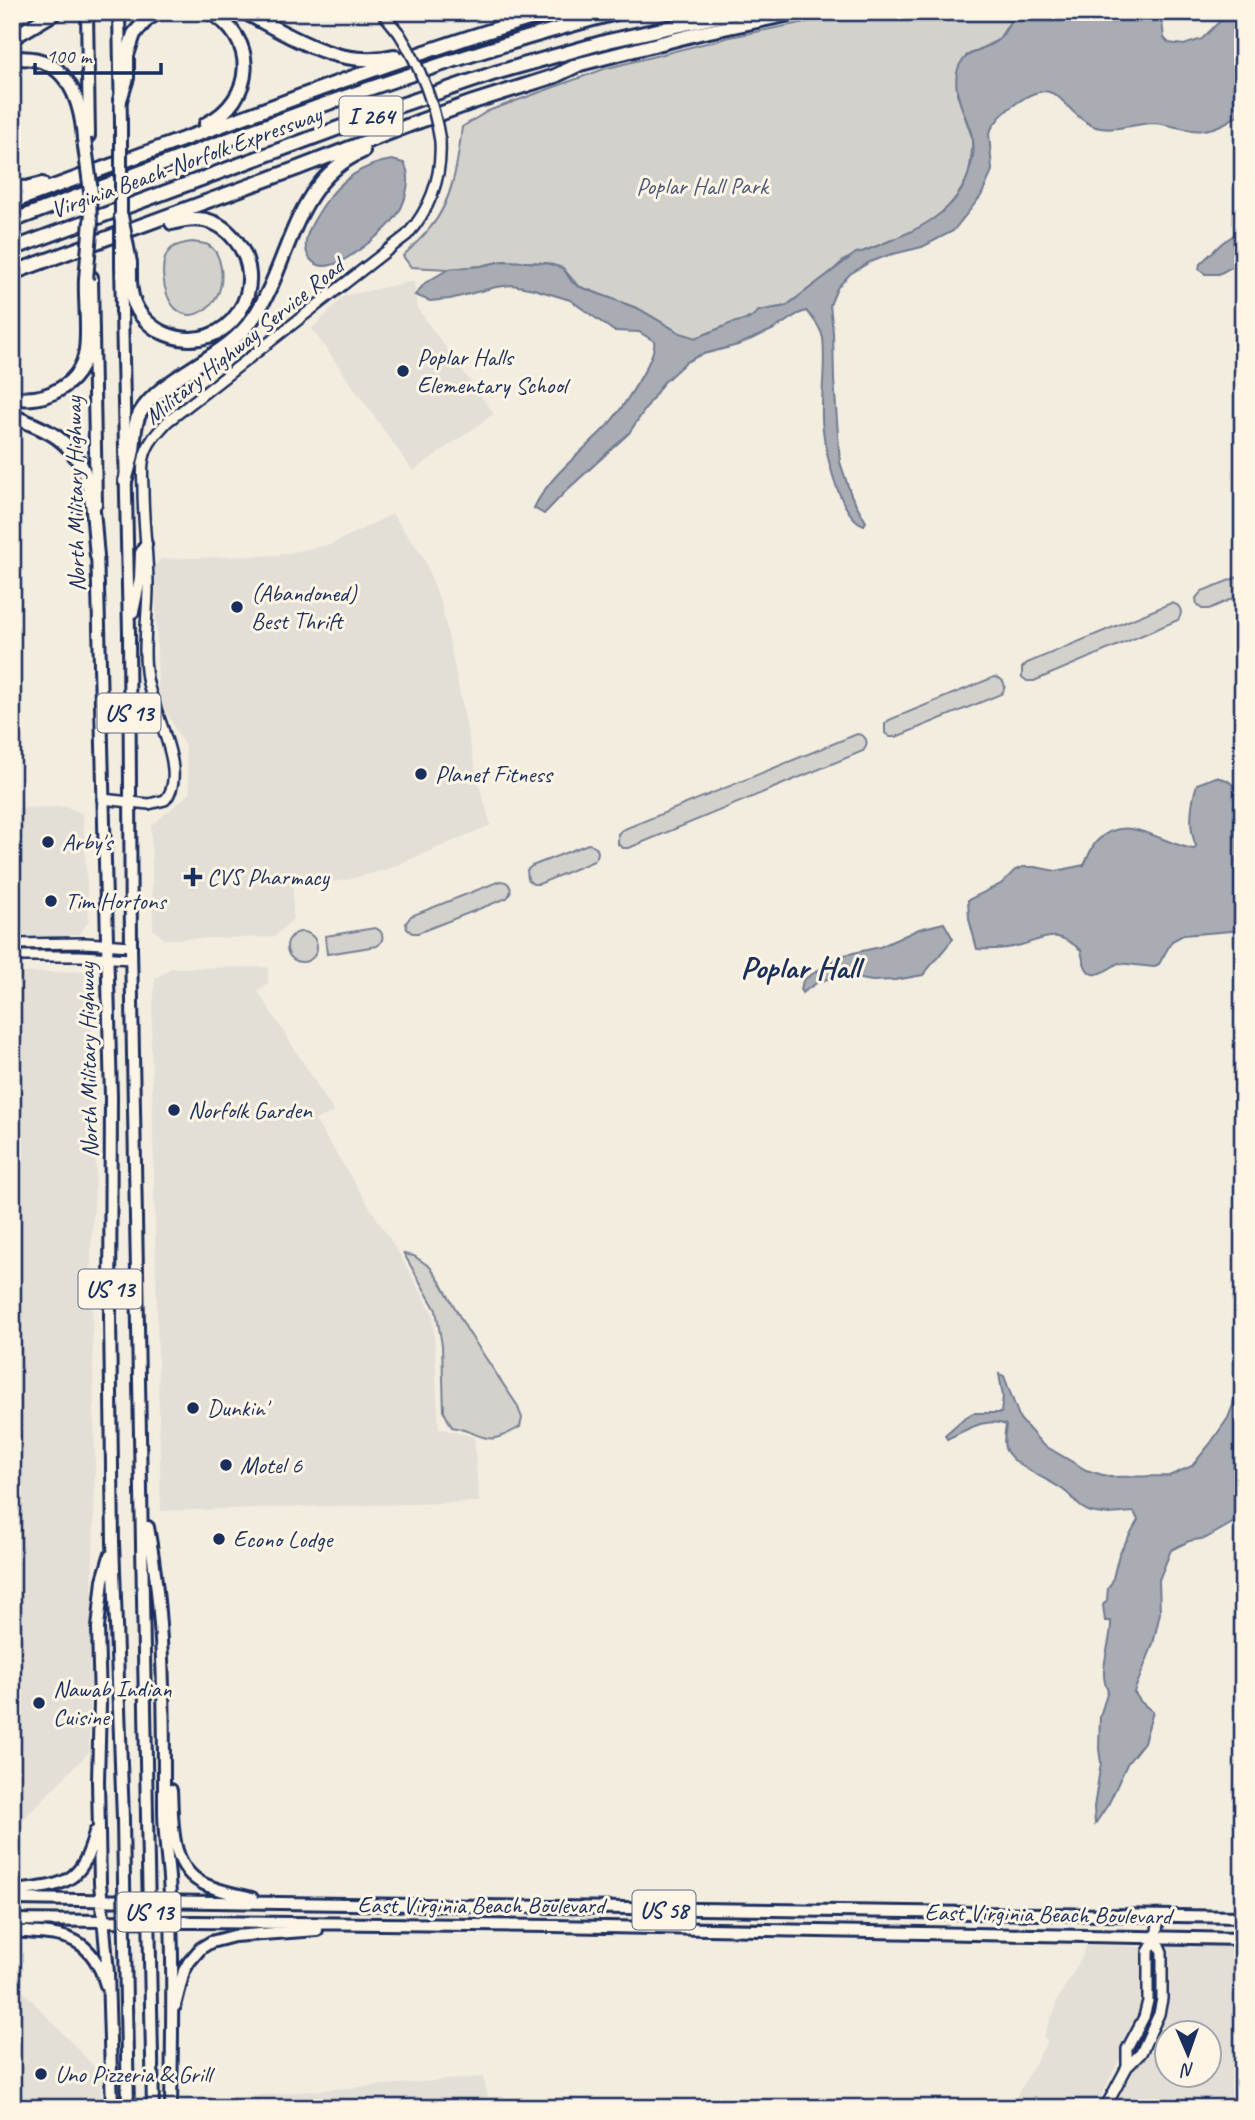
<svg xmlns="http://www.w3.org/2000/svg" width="1255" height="2120" viewBox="0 0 1255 2120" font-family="Caveat,sans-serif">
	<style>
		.built { fill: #e3dfd6; fill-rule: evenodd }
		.green { fill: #d3d1cc; stroke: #778095; stroke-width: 2 }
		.water { fill: #a9acb3; stroke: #707a91; stroke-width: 2 }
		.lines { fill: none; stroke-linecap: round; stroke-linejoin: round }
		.tertiary-casing { stroke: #1b2f5e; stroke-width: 14 }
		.primary-casing { stroke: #1b2f5e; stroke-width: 16 }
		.motorway-casing { stroke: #1b2f5e; stroke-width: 18 }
		.tertiary { stroke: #fcf5e5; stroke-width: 9 }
		.primary { stroke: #fcf5e5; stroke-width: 10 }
		.motorway { stroke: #fcf5e5; stroke-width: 12 }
		.tertiary-bridge-casing { stroke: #1b2f5e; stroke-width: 14; stroke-linecap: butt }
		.primary-bridge-casing { stroke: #1b2f5e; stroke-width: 16; stroke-linecap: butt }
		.motorway-bridge-casing { stroke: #1b2f5e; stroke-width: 18; stroke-linecap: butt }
		.tertiary-bridge { stroke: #fcf5e5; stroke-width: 9 }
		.primary-bridge { stroke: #fcf5e5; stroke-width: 10 }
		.motorway-bridge { stroke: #fcf5e5; stroke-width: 12 }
		.poi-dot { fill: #1b2f5e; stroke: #fcf5e5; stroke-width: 2.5 }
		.labels { text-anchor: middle; stroke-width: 6; stroke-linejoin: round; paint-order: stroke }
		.shield { fill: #fcf5e5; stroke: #5e6a86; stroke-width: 2 }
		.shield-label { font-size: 23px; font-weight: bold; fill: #1b2f5e }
		.street-label { font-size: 24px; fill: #1b2f5e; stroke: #fcf5e5 }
		.park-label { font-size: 24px; fill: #49587a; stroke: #fcf5e5 }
		.poi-label { font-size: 24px; fill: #1b2f5e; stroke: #fcf5e5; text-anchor: start }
		.district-label { font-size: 32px; font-weight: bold; fill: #1b2f5e; stroke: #fcf5e5 }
	</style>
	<rect width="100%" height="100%" fill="#f3ede0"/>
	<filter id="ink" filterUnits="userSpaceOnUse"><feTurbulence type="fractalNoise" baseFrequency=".0143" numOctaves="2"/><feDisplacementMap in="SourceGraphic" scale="14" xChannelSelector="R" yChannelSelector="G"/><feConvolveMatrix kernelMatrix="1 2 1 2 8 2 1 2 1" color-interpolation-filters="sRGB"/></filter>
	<g filter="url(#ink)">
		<path class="built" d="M 414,281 L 417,308 L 494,414 L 413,471 L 312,329 L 344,296 Z
			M 392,514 L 423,556 L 442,606 L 478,782 L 491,825 L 385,870 L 350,879 L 313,885 L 293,885 L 293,919 L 274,937 L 164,939 L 153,929 L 151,826 L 190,793 L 185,747 L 158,696 L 155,565 L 161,559 L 278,555 L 332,544 Z
			M 68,807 L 83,814 L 89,920 L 80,934 L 41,938 L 12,934 L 12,808 Z
			M 268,967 L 268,984 L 258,991 L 334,1112 L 315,1120 L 401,1257 L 433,1314 L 439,1428 L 474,1437 L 479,1502 L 161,1511 L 151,1039 L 155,979 L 171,968 Z
			M 90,971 L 96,1172 L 91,1252 L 95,1469 L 89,1752 L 12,1831 L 12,973 Z
			M 1167,1942 L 1243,1944 L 1243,2103 L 1236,2108 L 1111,2108 L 1135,2066 L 1165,2005 ZM 1168,2032 L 1210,2032 L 1210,2074 L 1168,2074 Z
			M 1086,1945 L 1144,1947 L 1147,1992 L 1140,2019 L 1095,2108 L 1010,2108 L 1048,2040 L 1043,2037 L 1056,2007 L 1056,2002 L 1082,1957 Z
			M 12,1979 L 100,2073 L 102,2108 L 12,2108 Z
			M 483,2077 L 491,2108 L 192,2108 L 200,2100 Z"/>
		<path class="green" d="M 857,12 L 1013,12 L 1014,16 L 998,40 L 966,56 L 957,94 L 973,140 L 969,176 L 959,193 L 945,211 L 920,228 L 844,260 L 829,274 L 786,306 L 759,311 L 752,317 L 696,338 L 680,333 L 639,309 L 578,286 L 563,268 L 546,263 L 503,261 L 481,266 L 449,269 L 411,267 L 403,256 C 412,247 422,238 430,228 C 453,201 458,161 462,127 L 488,111 L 604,69 L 730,37 Z
			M 192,242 C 197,243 203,243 208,245 C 223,253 224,280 218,294 C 210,309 191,324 175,308 C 163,296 157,260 172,248 C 178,244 184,243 192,242 Z
			M 1243,575 L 1243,594 L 1209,609 L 1202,609 L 1197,605 L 1196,598 L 1202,591 Z
			M 1171,603 C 1180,604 1184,612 1178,620 L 1034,681 L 1027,681 L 1022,677 L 1022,668 L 1027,663 Z
			M 994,677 C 1004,678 1008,686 1001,694 L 896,737 L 890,737 L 885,733 L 885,724 L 889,720 Z
			M 857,734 C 866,735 870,743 863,751 L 629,848 L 623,848 L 618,844 L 618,834 L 622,830 Z
			M 588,844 C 598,845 601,853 594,861 L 539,884 L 533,884 L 528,880 L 527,870 L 532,866 Z
			M 500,881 C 510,881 514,890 507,898 L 418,933 L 412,933 L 407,929 L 406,923 L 411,916 Z
			M 375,928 C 384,931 385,940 377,946 L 327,954 L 325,936 Z
			M287 947a15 15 0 1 1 30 0a15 15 0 1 1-30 0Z
			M 404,1254 L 414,1256 L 430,1267 L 443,1286 L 467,1330 L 517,1405 L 522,1418 L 520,1427 C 483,1449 488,1434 452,1427 L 444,1412 L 442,1345 L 436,1310 Z"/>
		<path class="water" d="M 1017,12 L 1097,12 L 1105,21 L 1115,22 L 1117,19 L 1114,12 L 1161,12 L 1164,38 L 1169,43 L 1184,45 L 1202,39 L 1229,12 L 1243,12 L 1243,112 C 1230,120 1220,128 1204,130 C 1188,133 1169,123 1152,123 C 1133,124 1111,133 1093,126 C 1059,110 1060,73 1018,102 C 1006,110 995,120 989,133 L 992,170 L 989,178 L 981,196 L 953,231 L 922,247 L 889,255 L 870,262 L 850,274 L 837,288 L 830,305 L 833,332 L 834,380 L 840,462 L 851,495 L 866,522 L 864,525 C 838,516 823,444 822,419 C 821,392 826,364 823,338 C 821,328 813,318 806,311 L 798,314 L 772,330 L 738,345 L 700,355 L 686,362 L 663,383 L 629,433 L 567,490 L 544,514 L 534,508 C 549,476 581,453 605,428 C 618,415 658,357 654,341 L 639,332 L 614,331 L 570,300 L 534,289 L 512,285 L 496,287 L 450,299 L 430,301 L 415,295 L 425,283 L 449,269 L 481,266 L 503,261 L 546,263 L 563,268 L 572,282 L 578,286 L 639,309 L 680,333 L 696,338 L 732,323 L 749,319 L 759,311 L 786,306 L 856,253 L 862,252 C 904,235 959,218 970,168 C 973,158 975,145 972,136 C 966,115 951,91 958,69 C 963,51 987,50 999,39 C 1007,31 1010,20 1017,12 Z
			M 392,160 L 404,163 C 409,172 409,180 407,189 C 403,218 381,234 359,250 C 349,257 338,265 325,266 C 320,266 315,264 311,260 C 297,243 314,220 323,206 C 339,181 363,164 392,160 Z
			M 1243,229 L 1243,261 L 1219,274 L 1205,274 L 1199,269 L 1200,264 L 1222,243 Z
			M 1216,777 L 1227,780 L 1243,793 L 1243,930 L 1183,935 L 1172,941 L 1159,964 L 1153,967 L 1118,963 C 1095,979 1086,981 1081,950 C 1055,929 1049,937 1021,945 C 1006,949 992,950 977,949 L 969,919 L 968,900 L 1001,884 L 1015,870 L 1023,867 L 1035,867 L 1056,871 L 1084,865 C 1088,858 1091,847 1097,841 C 1127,811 1160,844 1194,849 L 1196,846 C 1188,827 1191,804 1197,784 Z
			M 944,923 L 953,939 L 923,975 L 895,980 L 872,981 L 855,978 L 834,977 L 818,982 L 802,993 L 801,990 L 803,980 L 840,956 L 880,947 L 919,929 Z
			M 1243,1353 L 1243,1517 L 1206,1538 L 1189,1541 L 1171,1550 L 1159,1580 L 1160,1613 L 1153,1644 L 1134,1692 L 1141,1702 L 1153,1712 L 1144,1742 L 1127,1764 L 1109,1803 L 1095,1824 L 1094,1807 L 1101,1763 L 1099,1749 L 1100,1716 L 1108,1691 C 1097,1670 1112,1644 1111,1621 L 1105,1621 L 1103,1605 L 1107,1600 L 1108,1588 L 1112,1582 L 1119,1554 L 1138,1520 L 1134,1512 C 1120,1513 1105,1516 1091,1512 C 1078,1508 1075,1499 1066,1492 C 1050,1479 1018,1469 1007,1452 C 1002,1446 1005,1433 1006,1425 C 986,1416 965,1431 947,1439 L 945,1435 L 963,1419 L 973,1413 L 1001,1413 L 1003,1396 L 999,1374 L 1004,1376 L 1020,1419 L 1042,1444 L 1086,1470 L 1110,1477 L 1169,1476 L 1192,1466 L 1210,1444 L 1228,1418 L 1233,1405 L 1239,1374 L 1239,1358 Z"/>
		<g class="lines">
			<g class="tertiary-casing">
				<path id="tertiary" d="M 382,12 L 399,33
					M 102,799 L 149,804 L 165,800 C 190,774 151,708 147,678 C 142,648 148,616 148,586 C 148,554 143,522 143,490 C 143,479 141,468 144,458 C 147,443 157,433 167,422 L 407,235 C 431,208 442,177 440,141
					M 12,944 L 85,943 L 131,946
					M 12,956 L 80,956 L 131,959
					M 1127,2067 L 1127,2049 L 1144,2017 L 1148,2001 L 1148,1952 L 1156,1938 L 1159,1916
					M 1105,2108 L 1127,2067 L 1141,2053 L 1159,2014 L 1162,1999 L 1162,1952 L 1156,1938"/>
			</g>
			<g class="primary-casing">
				<path id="primary" d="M 87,12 L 89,136
					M 119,12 L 121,124
					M 121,265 L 129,632 L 131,946 L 147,1816
					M 92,277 L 96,504
					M 97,548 L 111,1097 L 110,1318 L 113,1542 L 123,1819
					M 133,612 L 140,579 L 141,553 L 146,544
					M 148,1527 C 165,1620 164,1715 164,1809 C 164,1833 167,1855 169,1878 C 174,1955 172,2031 171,2108
					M 110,1556 L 103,1580 L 98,1628 L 100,1703 L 98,1781 L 100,1883 L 108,1973 L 112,2108
					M 171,1790 C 173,1823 169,1867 204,1884 C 218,1891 236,1894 252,1898
					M 12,1891 C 61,1886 82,1886 95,1832
					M 12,1899 L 1243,1917
					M 12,1920 L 553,1926 L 1243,1939
					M 12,1931 C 60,1935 90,1931 106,1985
					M 126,2004 L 128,2108
					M 175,2006 L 184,1971 L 189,1962 L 201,1948 L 211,1942 L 234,1936 L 317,1930
					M 151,2007 L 153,2108"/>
			</g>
			<g class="motorway-casing">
				<path id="motorway" d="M 244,12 C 291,36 339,70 394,56
					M 12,38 L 56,12
					M 12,59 C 64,52 81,96 84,139
					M 120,100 L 127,78 L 127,55 L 134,34 L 147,19 L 159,12
					M 206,124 C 255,100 259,38 209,12
					M 12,187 L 26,188 L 42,184
					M 12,202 C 122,162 232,121 342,81 C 413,56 483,31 555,12
					M 12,221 C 213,146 413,65 620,12
					M 12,249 L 398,106 L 495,73 L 608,41 L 739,12
					M 130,263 C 130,277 129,292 135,305 C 141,318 153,329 166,334 C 228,359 277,283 231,235 C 215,218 194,216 172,223
					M 12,273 L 298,168 L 420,121 L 473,102 L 555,76 L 580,64 L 700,33 L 800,12
					M 12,397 C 44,404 82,385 86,350 C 89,327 85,302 86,279
					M 12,416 C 25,421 40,427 52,434 C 96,461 92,510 97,556
					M 125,481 C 128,471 131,460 133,450 C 135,437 133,425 140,413 C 165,373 227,358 254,317 C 291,262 292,182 363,151"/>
			</g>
			<use href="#tertiary" class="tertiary"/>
			<use href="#primary" class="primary"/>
			<use href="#motorway" class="motorway"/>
			<g class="tertiary-bridge-casing">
				<path id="tertiary-bridge" d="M 399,33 C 420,66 434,103 440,141"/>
			</g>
			<g class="primary-bridge-casing">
				<path id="primary-bridge" d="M 90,185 L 91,229
					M 121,265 L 121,124
					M 147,1816 L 151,2007
					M 123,1819 L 126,2004"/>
			</g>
			<g class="motorway-bridge-casing">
				<path id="motorway-bridge" d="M 84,139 L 91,192
					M 121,216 L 130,263
					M 86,279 L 91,221"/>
			</g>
			<use href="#tertiary-bridge" class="tertiary-bridge"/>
			<use href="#primary-bridge" class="primary-bridge"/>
			<use href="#motorway-bridge" class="motorway-bridge"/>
		</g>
	</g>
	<g class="poi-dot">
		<circle cx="403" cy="371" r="7"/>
		<circle cx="237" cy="607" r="7"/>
		<circle cx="421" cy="774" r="7"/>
		<circle cx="48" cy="842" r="7"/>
		<path d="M189.5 866.5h7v7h7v7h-7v7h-7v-7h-7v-7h7z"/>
		<circle cx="51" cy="901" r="7"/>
		<circle cx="174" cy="1110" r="7"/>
		<circle cx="193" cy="1408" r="7"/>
		<circle cx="226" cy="1465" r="7"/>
		<circle cx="219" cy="1539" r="7"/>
		<circle cx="39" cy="1703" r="7"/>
		<circle cx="41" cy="2074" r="7"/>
	</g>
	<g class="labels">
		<g class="shield">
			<rect x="339.5" y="96.5" width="63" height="39" rx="5"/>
			<rect x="97.5" y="693.5" width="63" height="39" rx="5"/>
			<rect x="78.5" y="1269.5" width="63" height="39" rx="5"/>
			<rect x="632.5" y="1890.5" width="63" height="39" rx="5"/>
			<rect x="117.5" y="1892.5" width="63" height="39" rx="5"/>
		</g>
		<g class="shield-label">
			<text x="371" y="124">I 264</text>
			<text x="129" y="721">US 13</text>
			<text x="110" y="1297">US 13</text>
			<text x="664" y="1918">US 58</text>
			<text x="149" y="1920">US 13</text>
		</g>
		<g class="street-label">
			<text transform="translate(186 162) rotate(-20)" y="8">Virginia Beach-Norfolk Expressway</text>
			<text transform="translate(244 341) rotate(-39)" y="8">Military Highway Service Road</text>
			<text transform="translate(75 494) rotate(-91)" y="8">North Military Highway</text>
			<text transform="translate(88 1060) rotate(-91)" y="8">North Military Highway</text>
			<text x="481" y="1913">East Virginia Beach Boulevard</text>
			<text transform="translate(1048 1914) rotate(1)" y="8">East Virginia Beach Boulevard</text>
		</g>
		<g class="park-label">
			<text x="702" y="194">Poplar Hall Park</text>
		</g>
		<g class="poi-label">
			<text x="417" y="365">Poplar Halls<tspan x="417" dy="28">Elementary School</tspan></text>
			<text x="251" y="601">(Abandoned)<tspan x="251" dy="28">Best Thrift</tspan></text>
			<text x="435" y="782">Planet Fitness</text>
			<text x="62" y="850">Arby's</text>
			<text x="207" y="885">CVS Pharmacy</text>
			<text x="65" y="909">Tim Hortons</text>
			<text x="188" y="1118">Norfolk Garden</text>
			<text x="207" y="1416">Dunkin'</text>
			<text x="240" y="1473">Motel 6</text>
			<text x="233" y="1547">Econo Lodge</text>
			<text x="53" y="1697">Nawab Indian<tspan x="53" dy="28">Cuisine</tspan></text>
			<text x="55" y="2082">Uno Pizzeria &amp; Grill</text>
		</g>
		<g class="district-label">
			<text x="800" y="978">Poplar Hall</text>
		</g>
	</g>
	<rect width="1255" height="2120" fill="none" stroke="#fcf5e5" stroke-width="42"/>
	<rect x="21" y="21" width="1213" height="2078" fill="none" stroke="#1b2f5e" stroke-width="2.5" filter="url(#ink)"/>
	<g transform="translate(1188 2054) rotate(178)"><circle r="33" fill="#fcf5e5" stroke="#a2a6af" stroke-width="2"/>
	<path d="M0-5L12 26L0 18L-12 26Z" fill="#1b2f5e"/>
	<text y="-10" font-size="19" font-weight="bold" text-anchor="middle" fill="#1b2f5e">N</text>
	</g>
	<path d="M35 63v10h126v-10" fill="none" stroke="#1b2f5e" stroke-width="3.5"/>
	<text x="46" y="63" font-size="21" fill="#1b2f5e" stroke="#fcf5e5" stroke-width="5" paint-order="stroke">100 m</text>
</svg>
